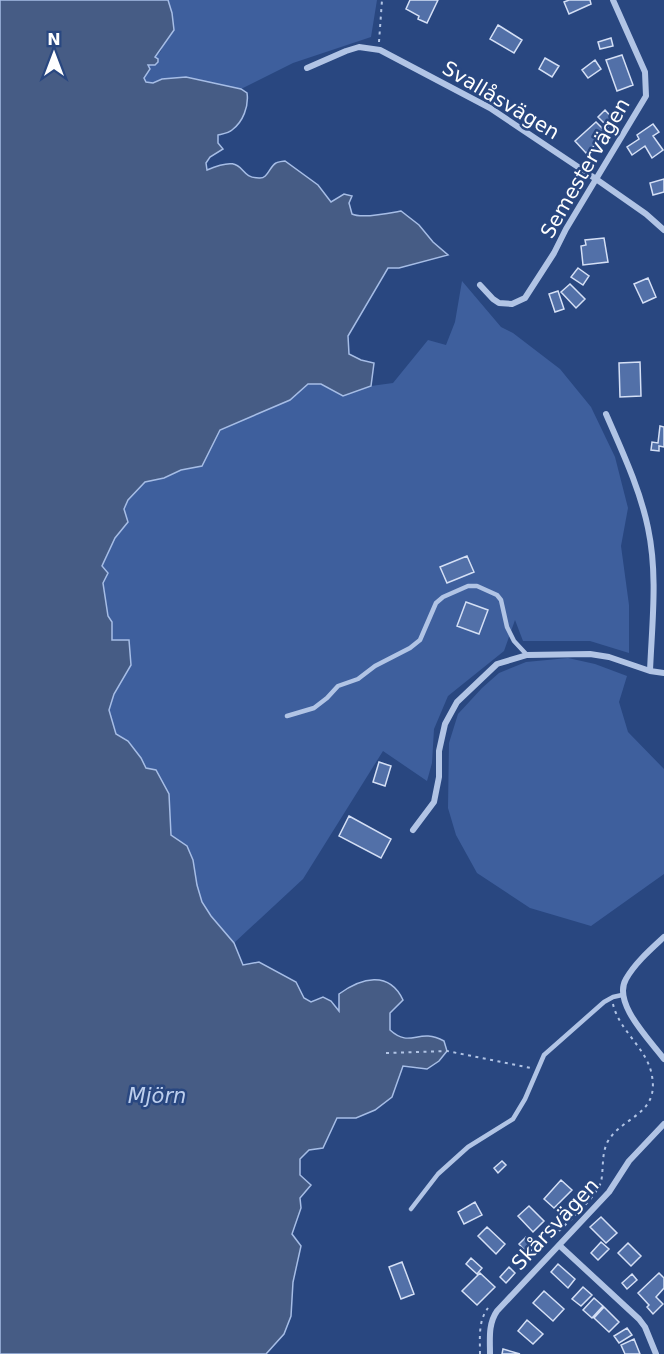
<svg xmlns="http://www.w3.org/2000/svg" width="664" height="1354" viewBox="0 0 664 1354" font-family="'DejaVu Sans',sans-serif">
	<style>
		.green { fill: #3e5f9d }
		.water { fill: #465c85; stroke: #a6bde6; stroke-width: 1.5 }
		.building { fill: #5270a8; stroke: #d4dff5; stroke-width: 1.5 }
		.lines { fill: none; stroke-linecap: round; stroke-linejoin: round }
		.path { stroke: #b1c4e5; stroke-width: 2; stroke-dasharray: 3 4.5; stroke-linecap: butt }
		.lane { stroke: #b1c4e5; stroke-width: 4.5 }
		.street { stroke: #b1c4e5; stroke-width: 6 }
		.labels { text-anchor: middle; stroke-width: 5; stroke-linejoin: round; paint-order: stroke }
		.street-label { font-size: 20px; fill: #fff; stroke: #294780 }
		.water-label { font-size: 21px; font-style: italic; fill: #bcceed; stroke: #294780 }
	</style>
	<rect width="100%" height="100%" fill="#294780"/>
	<path class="green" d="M 168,0 L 377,0 L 371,37 L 293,63 L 241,89 L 186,77 L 162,79 L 153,83 L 146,82 L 144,78 L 150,69 L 147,65 L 161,51 L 172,13 Z
		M 462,281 L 501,327 L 513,333 L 560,369 L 591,407 L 615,457 L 628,508 L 621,546 L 629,605 L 629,653 L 590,641 L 523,641 L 515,620 L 504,651 L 448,696 L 434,729 L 432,763 L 427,781 L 383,751 L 303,879 L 234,943 C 223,931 209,918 202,902 C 191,876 200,853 171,835 L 169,794 L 146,768 L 141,758 L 128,741 L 116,734 L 109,710 L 114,694 L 131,665 L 129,640 L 112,640 L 112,622 L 108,616 L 105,602 L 102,567 L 115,538 L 128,522 L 123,509 L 128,500 L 145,482 L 164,478 L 181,470 L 202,466 L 220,430 L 290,400 L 308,384 L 321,384 L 343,395 L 371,386 L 393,383 L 428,340 L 446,345 L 455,322 Z
		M 568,658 L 595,664 L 627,676 L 619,702 L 628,732 L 664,769 L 664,874 L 591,926 L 530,908 L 477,873 L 456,835 L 448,808 L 449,743 L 458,714 L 482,688 L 499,673 L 526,662 Z"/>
	<path class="water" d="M 0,0 L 168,0 L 172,13 L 174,30 L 155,57 L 158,59 L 158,62 L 155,65 L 148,65 L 150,69 L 144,78 L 146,82 L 153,83 L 162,79 L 186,77 L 241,89 L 247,93 C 249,106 243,122 232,130 C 229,133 222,134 218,135 L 218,143 L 223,149 L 210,157 L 206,163 L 207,170 C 249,152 235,178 259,178 C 268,179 269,167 276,163 C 277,162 284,161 285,161 L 318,185 L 331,202 L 344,194 L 352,196 L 349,203 L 352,214 C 362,219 390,213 401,211 L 419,225 L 433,242 L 448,255 L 399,268 L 388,268 L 348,336 L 349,354 L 361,360 L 374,363 L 371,386 L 343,396 L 321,384 L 308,384 L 290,400 L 220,430 L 202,466 L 181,470 L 164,478 L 145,482 L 128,500 L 124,509 L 128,522 L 115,538 L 102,566 L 108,573 L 103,583 L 108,616 L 112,622 L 112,640 L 129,640 L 131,665 L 114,694 L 109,710 L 116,734 L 128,741 L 141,758 L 146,768 L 156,770 L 169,794 L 171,835 L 187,846 L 193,860 L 197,885 L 202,902 L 211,916 L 234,943 L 243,965 L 259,962 L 296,982 L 304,998 L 311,1002 L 323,997 L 331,1001 L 339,1011 L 339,994 C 361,978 389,970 403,1000 L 390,1013 L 390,1030 C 411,1049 418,1027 444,1041 L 447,1051 L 439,1061 L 427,1069 L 403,1066 L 392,1097 L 375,1110 L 356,1118 L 337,1118 L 323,1148 L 309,1150 L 300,1159 L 300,1175 L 311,1185 L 300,1198 L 301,1208 L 292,1234 L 301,1246 L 293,1282 L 291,1316 L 284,1334 L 266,1354 L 0,1354 Z"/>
	<path class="building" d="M 410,0 L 438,0 L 427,23 L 418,19 L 419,16 L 406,9 Z
		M 569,0 L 590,0 L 591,4 L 569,14 L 564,2 Z
		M 498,25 L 522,40 L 514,53 L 490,39 Z
		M 611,38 L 613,46 L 600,49 L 598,42 Z
		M 622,55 L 633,85 L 617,91 L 606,60 Z
		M 545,58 L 559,66 L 552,77 L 539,69 Z
		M 595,60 L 601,69 L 588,78 L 582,70 Z
		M 605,110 L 615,121 L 608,127 L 598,117 Z
		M 596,122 L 608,134 L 586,153 L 575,141 Z
		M 653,124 L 659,132 L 653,136 L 663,150 L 652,158 L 645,146 L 632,155 L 627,147 L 639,139 L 637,135 Z
		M 664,179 L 664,192 L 653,195 L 650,183 Z
		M 604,238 L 608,262 L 583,265 L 581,246 L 586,245 L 585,240 Z
		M 578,268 L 589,276 L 583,285 L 571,277 Z
		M 648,278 L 656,297 L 643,303 L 634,284 Z
		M 570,284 L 585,299 L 576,308 L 561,292 Z
		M 558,291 L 564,309 L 555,312 L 549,294 Z
		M 640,362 L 641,396 L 620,397 L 619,363 Z
		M 660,426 L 664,427 L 664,447 L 659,446 L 659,451 L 651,450 L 652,442 L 658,443 Z
		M 467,556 L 474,572 L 447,583 L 440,567 Z
		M 466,602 L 488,610 L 479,634 L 457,626 Z
		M 379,762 L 391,766 L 385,786 L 373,782 Z
		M 349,816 L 391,839 L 381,858 L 339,836 Z
		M 502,1161 L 506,1165 L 498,1173 L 494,1168 Z
		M 561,1180 L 572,1190 L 554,1208 L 544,1199 Z
		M 475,1202 L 482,1215 L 464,1224 L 458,1212 Z
		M 529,1206 L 544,1221 L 533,1232 L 518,1216 Z
		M 601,1217 L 617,1233 L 606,1243 L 590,1227 Z
		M 487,1227 L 505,1244 L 496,1254 L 478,1236 Z
		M 526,1237 L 535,1247 L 528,1254 L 519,1244 Z
		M 601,1242 L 609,1249 L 598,1260 L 591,1253 Z
		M 628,1243 L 641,1256 L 631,1266 L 618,1253 Z
		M 471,1258 L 482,1268 L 477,1274 L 466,1264 Z
		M 402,1262 L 414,1294 L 401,1299 L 389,1267 Z
		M 558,1264 L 575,1279 L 568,1288 L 551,1272 Z
		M 509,1267 L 515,1273 L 506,1283 L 500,1277 Z
		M 480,1273 L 495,1287 L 477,1305 L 462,1291 Z
		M 659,1273 L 664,1278 L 664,1288 L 656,1297 L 663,1304 L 653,1314 L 647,1307 L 649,1305 L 638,1293 Z
		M 632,1274 L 637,1280 L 627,1289 L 622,1283 Z
		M 583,1287 L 592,1295 L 581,1306 L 572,1299 Z
		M 544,1291 L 564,1309 L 553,1321 L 533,1303 Z
		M 594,1298 L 603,1306 L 592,1318 L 583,1310 Z
		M 604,1307 L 619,1322 L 609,1332 L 594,1318 Z
		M 527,1320 L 543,1334 L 533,1344 L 518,1331 Z
		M 627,1328 L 632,1335 L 619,1343 L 614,1336 Z
		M 634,1339 L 640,1354 L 625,1354 L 621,1345 Z
		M 503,1349 L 520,1354 L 502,1354 Z"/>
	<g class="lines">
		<path class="path" d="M 379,42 L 382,0
			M 386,1053 L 447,1051 L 531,1068
			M 559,1231 C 571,1219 596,1197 601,1182 C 604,1168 601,1154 608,1141 C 623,1116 659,1115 652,1076 C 648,1049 619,1031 613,1004
			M 480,1354 C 480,1338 478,1321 488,1308"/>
		<path class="lane" d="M 287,716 L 314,708 L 327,698 L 338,686 L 358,679 L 375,666 L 410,648 L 420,640 L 436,603 L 443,597 L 468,586 L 477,586 L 497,595 L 501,600 L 507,627 L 514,641 L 527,655
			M 411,1209 L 438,1174 L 468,1147 L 513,1119 L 525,1099 L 544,1055 L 604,1002 L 613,997 L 622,995"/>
		<path class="street" d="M 307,68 L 346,51 L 359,47 L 380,50 L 490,108 L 596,179 L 646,214 L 664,230
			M 480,285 L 493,299 L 499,303 L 512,304 L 525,298 L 554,253 L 566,229 L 646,96 L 645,72 L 613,0
			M 606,414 C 622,451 640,489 648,528 C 658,575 652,623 650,671
			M 413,830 L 434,802 L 439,777 L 439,751 L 445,724 L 457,702 L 497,664 L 527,655 L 590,654 L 609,657 L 650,671 L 664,673
			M 664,937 C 651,949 635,963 626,979 C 612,1003 650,1040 664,1059
			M 559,1245 L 639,1319 L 645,1327 L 656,1354
			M 490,1354 C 490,1339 488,1324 497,1311 L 609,1192 L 629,1161 L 664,1124"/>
	</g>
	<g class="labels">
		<g class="street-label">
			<text transform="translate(501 100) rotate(31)" y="7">Svallåsvägen</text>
			<text transform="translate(585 168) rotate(-60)" y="7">Semestervägen</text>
			<text transform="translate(555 1224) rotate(-47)" y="7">Skårsvägen</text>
		</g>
		<g class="water-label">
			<text x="157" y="1103">Mjörn</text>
		</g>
	</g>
	<g transform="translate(54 54)" stroke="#294780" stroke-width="4.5" paint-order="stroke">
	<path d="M0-4.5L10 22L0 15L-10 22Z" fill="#ffffff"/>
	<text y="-9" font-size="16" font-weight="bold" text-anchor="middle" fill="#ffffff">N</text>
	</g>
</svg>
